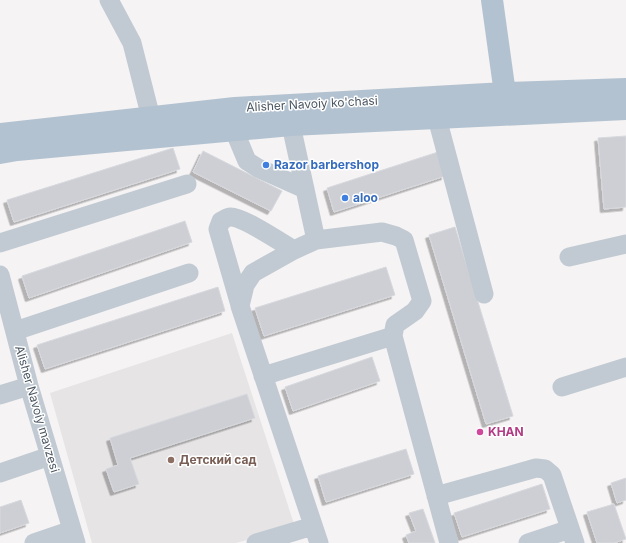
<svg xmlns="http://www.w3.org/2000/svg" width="626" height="543" viewBox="0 0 626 543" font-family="Inter,sans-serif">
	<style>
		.education { fill: #e6e4e5 }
		.building { fill: #cdcfd5; stroke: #d7d9de; filter: url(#shadow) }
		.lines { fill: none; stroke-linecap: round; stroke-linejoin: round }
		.minor { stroke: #c1cad2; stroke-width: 19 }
		.major { stroke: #b3c2d1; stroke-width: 22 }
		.shop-dot { fill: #3f7fe0; stroke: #fff; stroke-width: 1.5 }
		.hotel-dot { fill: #d1479c; stroke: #fff; stroke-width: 1.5 }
		.education-dot { fill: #8d6e63; stroke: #fff; stroke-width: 1.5 }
		.labels { text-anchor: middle; stroke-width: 3; stroke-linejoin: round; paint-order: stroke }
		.street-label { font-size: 12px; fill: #4a5661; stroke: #fff }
		.shop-label { font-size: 12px; font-weight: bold; fill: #366cbe; stroke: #fff; text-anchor: start }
		.hotel-label { font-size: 12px; font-weight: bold; fill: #b23c85; stroke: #fff; text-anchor: start }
		.education-label { font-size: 12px; font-weight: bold; fill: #785e54; stroke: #fff; text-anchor: start }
	</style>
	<defs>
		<filter id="shadow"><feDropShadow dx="-3.5" dy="3.5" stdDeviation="0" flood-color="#0004"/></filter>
	</defs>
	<rect width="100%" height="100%" fill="#f5f3f3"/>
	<path class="education" d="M 232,333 L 295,527 L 236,543 L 92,543 L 50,393 Z"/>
	<path class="building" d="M 626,136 L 626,207 L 604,209 L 598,138 Z
		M 173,148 L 180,169 L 14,222 L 7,200 Z
		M 203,151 L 282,191 L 271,211 L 193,172 Z
		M 438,152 L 445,176 L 334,212 L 327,188 Z
		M 185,221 L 192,242 L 29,298 L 22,276 Z
		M 455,227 L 513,416 L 486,424 L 429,235 Z
		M 386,267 L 395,295 L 264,336 L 255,308 Z
		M 218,287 L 225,311 L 45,369 L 37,345 Z
		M 372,357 L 380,381 L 293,411 L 285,387 Z
		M 247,394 L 255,418 L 130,458 L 139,484 L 114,492 L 106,469 L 118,465 L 110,438 Z
		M 406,449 L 414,474 L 326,502 L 318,476 Z
		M 626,478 L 626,500 L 617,503 L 611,483 Z
		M 542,484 L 550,509 L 462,537 L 454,513 Z
		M 21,500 L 29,523 L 0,533 L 0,507 Z
		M 614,504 L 626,539 L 614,543 L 597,543 L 587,512 Z
		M 423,509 L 435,543 L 409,543 L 406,535 L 416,531 L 409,513 Z"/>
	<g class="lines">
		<path class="minor" d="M 109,0 L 132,43 L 151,118
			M 437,118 L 484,294
			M 291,125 L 316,240
			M 234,130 L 247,161 L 258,168 L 305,189
			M 0,243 L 187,184
			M 569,257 L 626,244
			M 0,275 L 29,386 L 76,543
			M 240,305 L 218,229 L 221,221 C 224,220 227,217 230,217 C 242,216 282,243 294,250
			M 15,331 L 189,273
			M 263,376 L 393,336
			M 562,387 L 626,367
			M 0,395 L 29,386
			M 0,473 L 50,456
			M 436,496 L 536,468 L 545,469 L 552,475 L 575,543
			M 34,543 L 72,530
			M 256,543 L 313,526
			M 319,543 L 240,306 L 245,285 L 253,273 L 294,250 L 316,240 L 382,232 L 396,236 L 404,240 L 422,301 L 415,311 L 395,325 L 393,336 L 449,543
			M 528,543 L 570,529"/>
		<path class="major" d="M 492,0 L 507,108
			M 0,134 L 235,108 L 505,93 L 626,89
			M 0,153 L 17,150 L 291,125 L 626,109"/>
	</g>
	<g class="shop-dot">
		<circle cx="266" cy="165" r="4"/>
		<circle cx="345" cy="198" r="4"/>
	</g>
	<circle class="hotel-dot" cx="480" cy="432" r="4"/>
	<circle class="education-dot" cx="171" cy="460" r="4"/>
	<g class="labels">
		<g class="street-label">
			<text transform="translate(312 104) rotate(-3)" y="4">Alisher Navoiy ko'chasi</text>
			<text transform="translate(37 409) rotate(74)" y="4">Alisher Navoiy mavzesi</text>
		</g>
		<g class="shop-label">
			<text x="274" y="169">Razor barbershop</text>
			<text x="353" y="202">aloo</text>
		</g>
		<g class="hotel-label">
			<text x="488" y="436">KHAN</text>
		</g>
		<g class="education-label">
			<text x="179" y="464">Детский сад</text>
		</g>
	</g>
</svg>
